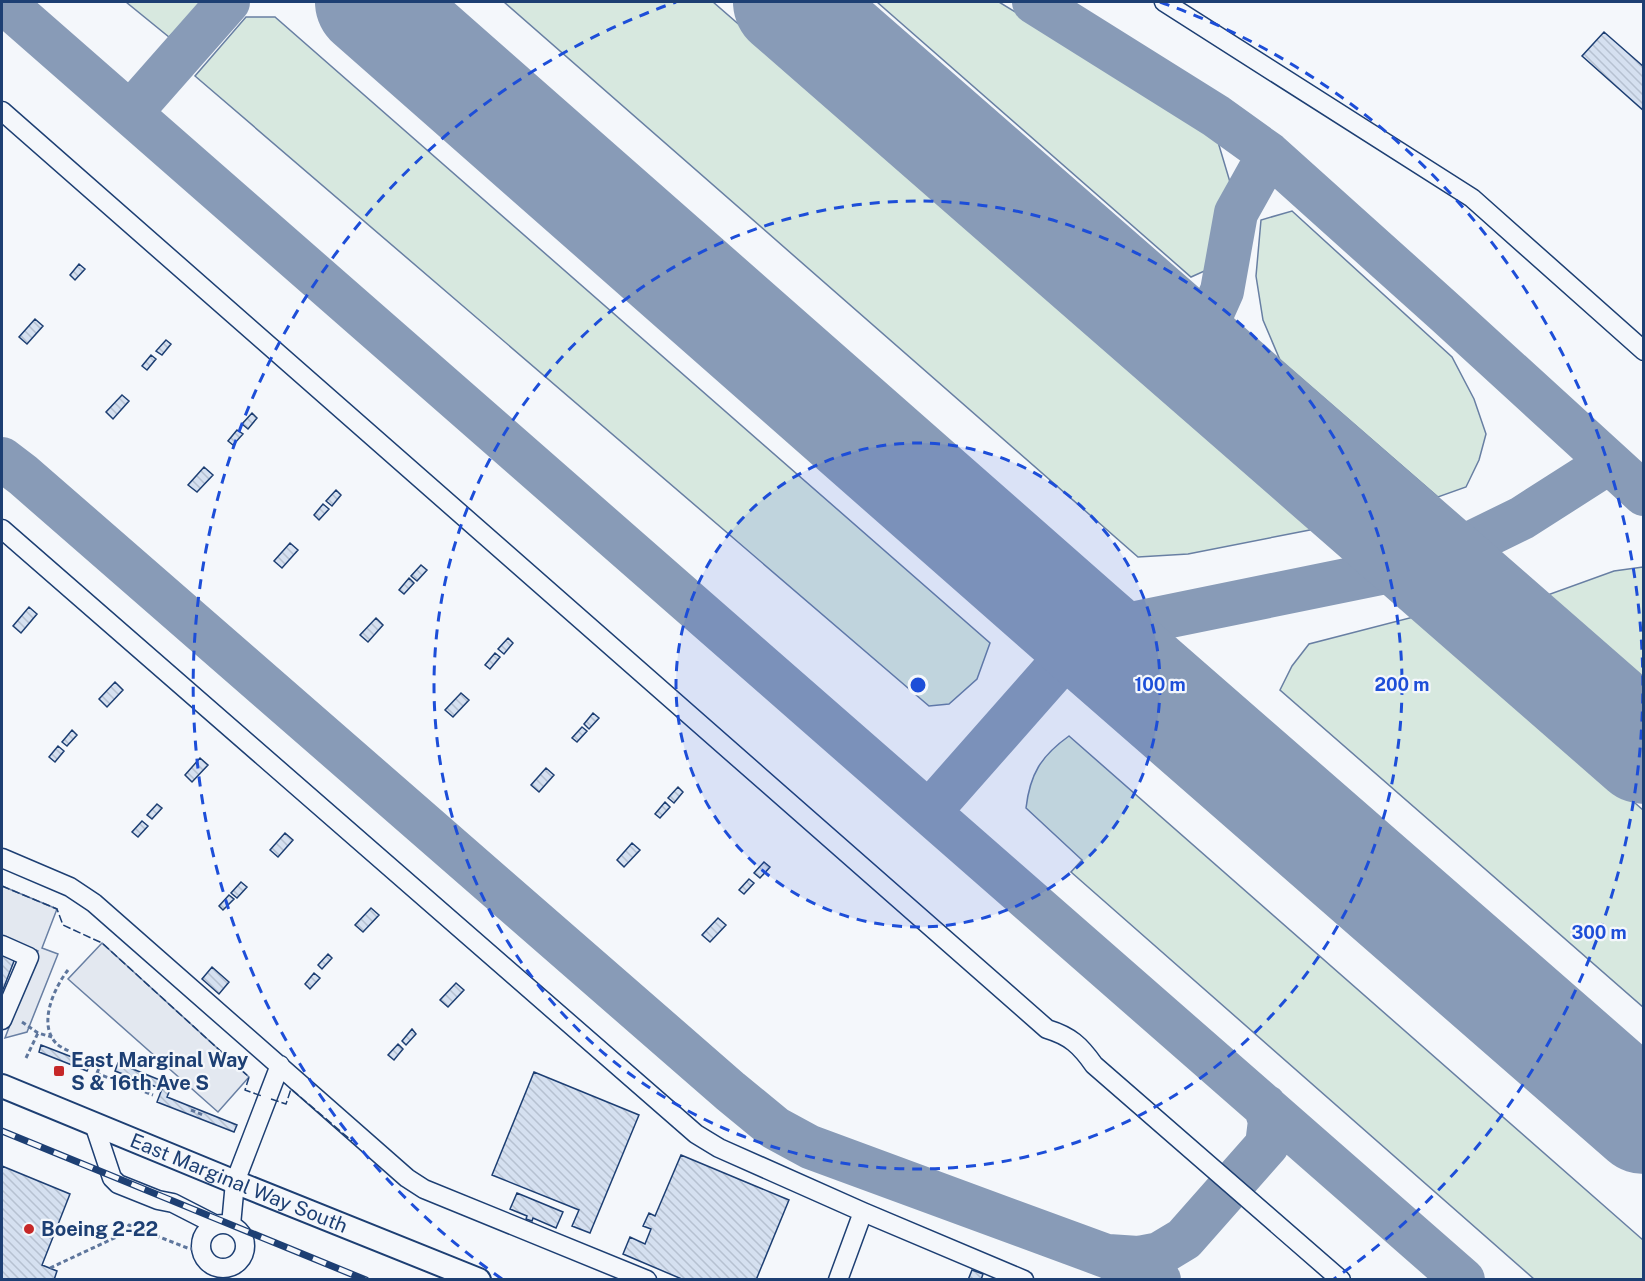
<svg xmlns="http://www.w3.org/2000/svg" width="1645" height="1281" viewBox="0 0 1645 1281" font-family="'Public Sans',sans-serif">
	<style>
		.grass { fill: #d7e8df; stroke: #687fa3; stroke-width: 1.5 }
		.parking { fill: #e3e8f0; stroke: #687fa3; stroke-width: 1.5 }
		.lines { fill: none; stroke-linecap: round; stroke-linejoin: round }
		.taxiway { stroke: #889bb7; stroke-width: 44 }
		.runway { stroke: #889bb7; stroke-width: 110 }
		.building { fill: url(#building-back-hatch); stroke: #1d3f73; stroke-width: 1.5 }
		.minor-casing { stroke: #1d3f73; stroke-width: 21 }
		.major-casing { stroke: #1d3f73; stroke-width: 26 }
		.path { stroke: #5e769c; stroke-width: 3; stroke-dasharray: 4.5 3; stroke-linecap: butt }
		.minor { stroke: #f4f7fb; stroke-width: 18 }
		.major { stroke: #f4f7fb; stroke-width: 22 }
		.rail-casing { stroke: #1d3f73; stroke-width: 7 }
		.rail { stroke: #f4f7fb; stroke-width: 4.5; stroke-dasharray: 14; stroke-linecap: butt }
		.fence { stroke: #1d3f73; stroke-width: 1.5; stroke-dasharray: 8 3; stroke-linecap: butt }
		.ring { fill: none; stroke: #1d4ed8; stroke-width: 3; stroke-dasharray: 10 8 }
		.poi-dot { fill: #c62828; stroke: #f4f7fb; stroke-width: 2 }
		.labels { text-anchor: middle; stroke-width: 4.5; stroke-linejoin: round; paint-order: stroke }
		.poi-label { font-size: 20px; font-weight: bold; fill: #1d3f73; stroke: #f4f7fb; text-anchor: start }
		.street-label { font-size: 20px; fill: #1d3f73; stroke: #f4f7fb }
		.centre { fill: #1d4ed8; stroke: #f4f7fb; stroke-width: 3 }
		.ring-label { font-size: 18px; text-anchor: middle; font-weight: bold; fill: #1d4ed8; stroke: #f4f7fb; stroke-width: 4.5; stroke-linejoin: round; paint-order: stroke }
	</style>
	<defs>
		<pattern id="building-back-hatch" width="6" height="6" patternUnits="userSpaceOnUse" patternTransform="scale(1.5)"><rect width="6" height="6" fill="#d5e0f0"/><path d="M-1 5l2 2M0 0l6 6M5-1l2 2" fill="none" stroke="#b6c1d1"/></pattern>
	</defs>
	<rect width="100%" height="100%" fill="#f4f7fb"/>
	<path class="grass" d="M 126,2 L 204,2 L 169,37 Z
		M 504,2 L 713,2 L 1320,528 L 1188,554 L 1138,557 Z
		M 877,2 L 999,2 L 1190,120 L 1218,142 L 1230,182 L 1218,245 L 1209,269 L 1191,277 Z
		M 246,17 L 275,17 L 990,643 L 977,679 L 949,704 L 929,706 L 195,76 Z
		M 1292,211 L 1452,357 L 1474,399 L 1486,434 L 1479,460 L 1466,487 L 1438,497 L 1280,360 L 1263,320 L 1256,276 L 1261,220 Z
		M 1643,567 L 1644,567 L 1643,687 L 1542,597 L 1614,571 Z
		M 1421,615 L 1643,810 L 1643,1007 L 1280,690 L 1292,666 L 1309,644 Z
		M 1069,736 L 1643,1240 L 1643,1279 L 1534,1279 L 1071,872 L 1082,860 L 1026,808 C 1030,774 1041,756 1069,736 Z"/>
	<path class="parking" d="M 2,886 L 57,909 L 42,948 L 58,954 L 27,1032 L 5,1038 L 38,951 L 2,936 Z
		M 102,943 L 249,1077 L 218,1112 L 68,979 Z"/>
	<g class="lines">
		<path class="taxiway" d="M 3,2 L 1463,1280
			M 1034,2 L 1216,116 L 1269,154 L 1447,314 L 1644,494
			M 131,112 L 228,2
			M 1193,356 L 1222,291 L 1236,213 L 1269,154
			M 2,459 L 23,475 L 730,1091 L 775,1128 L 810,1147 L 1106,1256 L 1159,1280
			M 929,812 L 1087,633 L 1430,563 L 1522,518 L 1608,463
			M 1108,1256 L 1138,1258 L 1159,1254 L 1184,1239 L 1267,1145 L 1270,1121 L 1265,1106"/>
		<path class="runway" d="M 370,2 L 1087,633 L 1644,1119
			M 788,2 L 1644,749"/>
	</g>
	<path class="building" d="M 1604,32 L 1644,67 L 1644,111 L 1582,56 Z
		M 79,264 L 85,269 L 75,280 L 70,275 Z
		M 35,319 L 43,326 L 27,344 L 19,337 Z
		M 166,340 L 171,344 L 162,355 L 156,351 Z
		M 151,355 L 156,359 L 147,370 L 142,366 Z
		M 122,395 L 129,401 L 113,419 L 106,412 Z
		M 252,413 L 257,418 L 248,429 L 242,424 Z
		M 237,430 L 243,434 L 233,445 L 228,441 Z
		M 204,467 L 213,475 L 197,492 L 188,485 Z
		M 336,490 L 341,495 L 332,506 L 326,501 Z
		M 323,504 L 329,509 L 319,520 L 314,515 Z
		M 290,543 L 298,550 L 282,568 L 274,561 Z
		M 421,565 L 427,570 L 417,581 L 411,576 Z
		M 409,578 L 414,583 L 404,594 L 399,590 Z
		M 29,607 L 37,614 L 21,633 L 13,626 Z
		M 376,618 L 383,625 L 368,642 L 360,635 Z
		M 508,638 L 513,643 L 504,654 L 498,649 Z
		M 495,653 L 500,657 L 490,669 L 485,665 Z
		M 115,682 L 123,690 L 107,707 L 99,699 Z
		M 461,693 L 469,700 L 453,717 L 445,710 Z
		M 593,713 L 599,718 L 589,729 L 584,724 Z
		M 582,727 L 587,731 L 577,742 L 572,738 Z
		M 72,730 L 77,735 L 67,746 L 62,742 Z
		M 58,746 L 64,751 L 55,762 L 49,757 Z
		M 200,758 L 208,765 L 192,782 L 185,775 Z
		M 546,768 L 554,775 L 539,792 L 531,785 Z
		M 678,787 L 683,792 L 674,803 L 668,798 Z
		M 665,802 L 670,807 L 660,818 L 655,814 Z
		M 157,804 L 162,808 L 152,819 L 147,815 Z
		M 142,821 L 148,826 L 138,837 L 132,832 Z
		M 285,833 L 293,840 L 278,857 L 270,850 Z
		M 632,843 L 640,850 L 624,867 L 617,860 Z
		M 764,862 L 770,867 L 760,878 L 754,873 Z
		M 749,879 L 754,883 L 744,894 L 739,890 Z
		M 241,882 L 247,887 L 237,898 L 231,893 Z
		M 229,895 L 234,899 L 223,910 L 219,906 Z
		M 371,908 L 379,915 L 363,932 L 355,925 Z
		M 718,918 L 726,925 L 710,942 L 702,935 Z
		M 2,951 L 16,956 L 2,992 Z
		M 328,954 L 332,958 L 322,969 L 318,965 Z
		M 212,967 L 229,982 L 219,994 L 202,979 Z
		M 314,973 L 320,978 L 310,989 L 305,984 Z
		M 456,983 L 464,990 L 448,1007 L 440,1000 Z
		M 412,1029 L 416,1034 L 406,1045 L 402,1041 Z
		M 398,1044 L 403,1049 L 394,1060 L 388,1055 Z
		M 41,1045 L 90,1064 L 87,1071 L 39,1052 Z
		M 118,1063 L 172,1085 L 167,1097 L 237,1125 L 234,1132 L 157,1102 L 162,1089 L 115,1071 Z
		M 534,1072 L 639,1115 L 590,1233 L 572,1226 L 579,1210 L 492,1175 Z
		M 681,1155 L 789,1200 L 756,1280 L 684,1280 L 623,1254 L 630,1237 L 645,1244 L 651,1229 L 643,1226 L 649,1213 L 655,1216 Z
		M 2,1166 L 70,1194 L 42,1265 L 57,1271 L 54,1280 L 2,1280 Z
		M 517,1193 L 563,1212 L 556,1228 L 533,1218 L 532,1221 L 526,1219 L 527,1216 L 510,1209 Z
		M 972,1270 L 983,1274 L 981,1280 L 968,1280 Z"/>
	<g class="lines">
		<g class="minor-casing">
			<path id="minor" d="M 1164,2 L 1472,198 L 1644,351
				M 2,111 L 1047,1029 C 1070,1036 1080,1045 1094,1065 L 1341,1280
				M 2,529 L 696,1134 L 719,1148 L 863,1212 L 1024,1280
				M 2,858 L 70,887 L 94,903 L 407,1178 L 424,1189 L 647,1280
				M 2,945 L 29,957 L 2,1020
				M 94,1124 L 112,1178 L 118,1184 L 158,1200 L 173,1203 L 216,1225
				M201 1246a22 22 0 1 1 44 0a22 22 0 1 1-44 0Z
				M 231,1225 L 235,1182 L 280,1065
				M 838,1280 L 863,1212"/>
		</g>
		<g class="major-casing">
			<g id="major">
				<path id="s1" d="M 2,1086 L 235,1182 L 479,1280"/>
			</g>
		</g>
		<path class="path" d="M 68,970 C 54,988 37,1025 57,1044 C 63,1050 91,1060 101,1064 L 92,1084
			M 22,1022 L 38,1033 L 52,1037
			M 26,1058 L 38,1033
			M 96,1073 L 153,1095
			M 191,1110 L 203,1115
			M 50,1268 L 125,1233 L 129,1225 L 190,1249 L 201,1248"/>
		<use href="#minor" class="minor"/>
		<use href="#major" class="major"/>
		<g class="rail-casing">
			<path id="rail" d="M 2,1131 L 366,1280"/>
		</g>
		<use href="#rail" class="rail"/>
		<path class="fence" d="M 2,886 L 57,909 L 63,925 L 102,943 L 249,1077 L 245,1090 L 262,1096
			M 271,1099 L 286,1104 L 291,1089 L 352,1141"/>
	</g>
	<circle cx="918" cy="685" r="242" fill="#1d4ed8" fill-opacity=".12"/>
	<g class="ring">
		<circle cx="918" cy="685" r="242"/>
		<circle cx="918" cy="685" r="484"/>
		<path d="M502 1279A725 725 0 0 1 676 2M1160 2A725 725 0 0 1 1334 1279"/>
	</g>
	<g class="poi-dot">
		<rect x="53" y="1065" width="12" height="12" rx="3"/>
		<circle cx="29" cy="1229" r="6"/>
	</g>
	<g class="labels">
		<g class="poi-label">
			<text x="71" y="1067">East Marginal Way<tspan x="71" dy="23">S &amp; 16th Ave S</tspan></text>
			<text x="41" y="1236">Boeing 2-22</text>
		</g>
		<g class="street-label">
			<text dy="7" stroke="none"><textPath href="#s1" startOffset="256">East Marginal Way South</textPath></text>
		</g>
	</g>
	<circle cx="918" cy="685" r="9" class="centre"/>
	<g class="ring-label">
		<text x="1160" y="691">100 m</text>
		<text x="1402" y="691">200 m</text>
		<text x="1599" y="939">300 m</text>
	</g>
	<rect width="1645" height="1281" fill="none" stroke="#1d3f73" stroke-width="6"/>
</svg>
